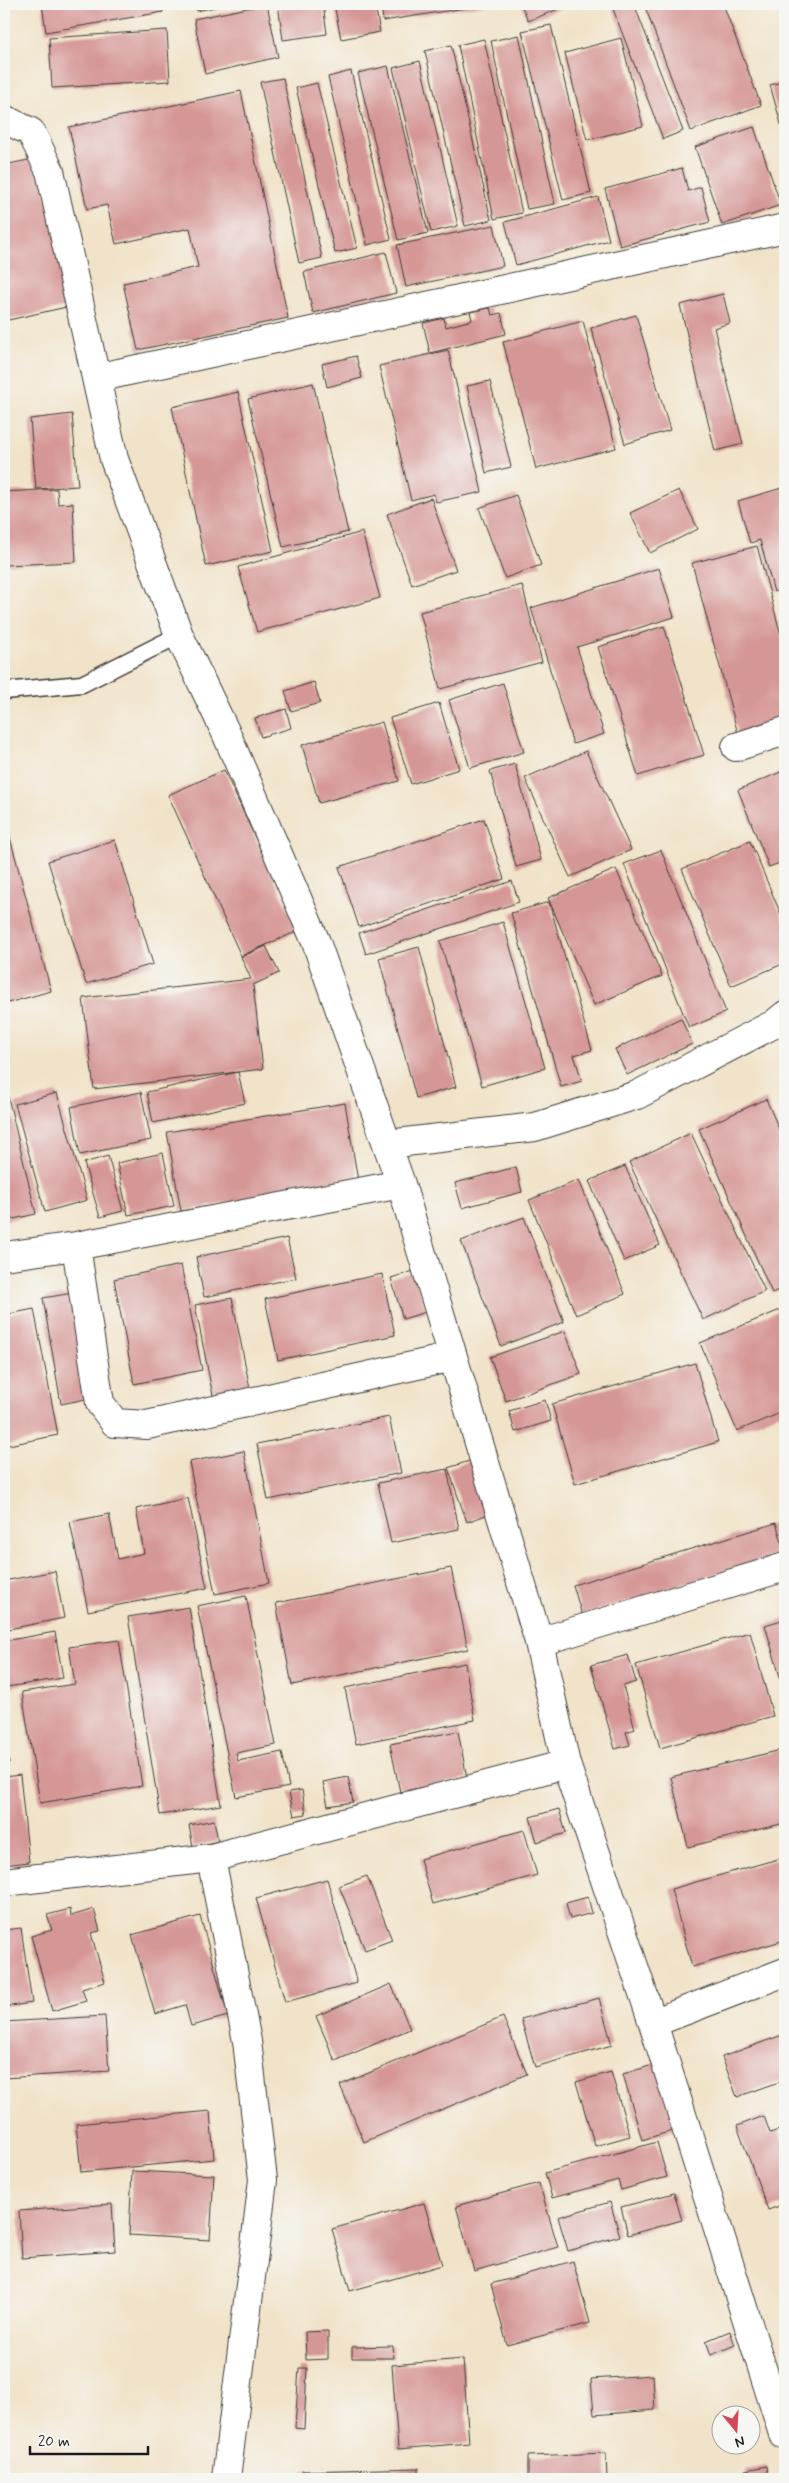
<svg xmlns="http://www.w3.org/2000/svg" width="789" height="2483" viewBox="0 0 789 2483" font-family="Mynerve,sans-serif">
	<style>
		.building { fill: #d59796 }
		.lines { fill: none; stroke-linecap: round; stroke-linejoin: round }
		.lane-casing { stroke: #3c3a36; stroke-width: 19 }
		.street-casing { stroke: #3c3a36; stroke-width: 30 }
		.lane { stroke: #fff; stroke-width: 16 }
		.street { stroke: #fff; stroke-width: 28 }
	</style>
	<rect width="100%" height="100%" fill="#f6f6f2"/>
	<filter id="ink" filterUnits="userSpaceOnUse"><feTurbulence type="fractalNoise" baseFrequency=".02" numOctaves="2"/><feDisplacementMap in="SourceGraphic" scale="10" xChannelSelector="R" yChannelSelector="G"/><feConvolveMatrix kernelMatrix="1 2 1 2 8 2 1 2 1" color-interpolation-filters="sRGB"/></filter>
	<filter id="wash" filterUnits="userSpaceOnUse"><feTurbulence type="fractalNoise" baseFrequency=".0096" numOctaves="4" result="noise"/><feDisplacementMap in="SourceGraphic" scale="20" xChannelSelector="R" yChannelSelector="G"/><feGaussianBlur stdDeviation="1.12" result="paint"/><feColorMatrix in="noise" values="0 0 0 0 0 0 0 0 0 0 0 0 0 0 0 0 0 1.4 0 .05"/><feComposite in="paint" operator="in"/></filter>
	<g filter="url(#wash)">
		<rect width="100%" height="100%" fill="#f1e3c9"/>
		<g id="blocks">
			<path class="building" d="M 42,4 L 161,4 L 163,12 L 46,32 Z
				M 196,4 L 224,4 L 224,5 L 197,11 Z
				M 267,4 L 278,57 L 205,74 L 194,19 Z
				M 278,4 L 323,4 L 327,34 L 283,40 Z
				M 334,4 L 375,4 L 380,32 L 341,39 Z
				M 381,4 L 484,4 L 484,5 L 383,21 Z
				M 521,4 L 571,4 L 528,21 Z
				M 611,4 L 634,4 L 683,131 L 663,139 Z
				M 644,4 L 723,4 L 761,105 L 691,131 Z
				M 551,25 L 591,193 L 563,200 L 522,31 Z
				M 167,30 L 170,81 L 52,88 L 49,38 Z
				M 519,35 L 555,204 L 527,209 L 491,41 Z
				M 621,38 L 643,126 L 587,140 L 565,53 Z
				M 484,39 L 522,213 L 494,219 L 458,45 Z
				M 451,45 L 491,220 L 465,226 L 425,51 Z
				M 420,61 L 458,226 L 431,232 L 393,68 Z
				M 388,66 L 428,233 L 398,240 L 358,73 Z
				M 351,71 L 391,239 L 367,245 L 328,77 Z
				M 283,78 L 322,258 L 299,263 L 260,82 Z
				M 785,81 L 785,138 L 770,85 Z
				M 317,83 L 357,248 L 335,253 L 296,88 Z
				M 241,91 L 288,318 L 138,350 L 123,283 L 198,267 L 190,228 L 116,244 L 107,205 L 87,209 L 69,127 Z
				M 754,127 L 781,205 L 722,225 L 695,147 Z
				M 38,158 L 71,306 L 4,321 L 4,165 Z
				M 682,168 L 688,191 L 701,187 L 710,222 L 620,246 L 605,189 Z
				M 598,197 L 609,240 L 516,265 L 505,222 Z
				M 494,225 L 503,266 L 406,287 L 397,245 Z
				M 386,252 L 396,293 L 313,313 L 304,272 Z
				M 723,294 L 730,323 L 714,328 L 743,444 L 715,451 L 680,305 Z
				M 490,308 L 492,315 L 501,313 L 506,334 L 430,353 L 423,323 L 444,318 L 446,327 L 472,320 L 470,312 Z
				M 636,315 L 670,430 L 625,444 L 591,328 Z
				M 583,321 L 616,448 L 536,469 L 503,342 Z
				M 4,339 L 5,339 L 6,357 L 4,357 Z
				M 448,350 L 482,492 L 436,502 L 434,494 L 411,500 L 379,366 Z
				M 356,356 L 362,378 L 327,387 L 322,364 Z
				M 490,381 L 511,467 L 486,473 L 467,386 Z
				M 313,383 L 348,532 L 283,547 L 248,399 Z
				M 238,392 L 273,551 L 206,566 L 172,407 Z
				M 72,414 L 78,486 L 36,489 L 30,419 Z
				M 785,487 L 785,588 L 774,592 L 760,540 L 750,543 L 738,501 Z
				M 57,489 L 58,504 L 73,503 L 76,562 L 4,565 L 4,492 Z
				M 679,490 L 698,529 L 650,553 L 630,513 Z
				M 516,495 L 541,565 L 505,578 L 479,508 Z
				M 431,498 L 456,570 L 412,585 L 387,514 Z
				M 362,532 L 380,598 L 257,632 L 238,567 Z
				M 757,546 L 785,650 L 785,722 L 738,734 L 692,563 Z
				M 659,568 L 674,617 L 577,647 L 604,734 L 573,744 L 531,608 Z
				M 522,585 L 542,662 L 440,689 L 420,612 Z
				M 664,626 L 704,755 L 638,776 L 598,647 Z
				M 314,682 L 320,703 L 291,711 L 285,691 Z
				M 503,683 L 524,752 L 470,768 L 449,700 Z
				M 439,703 L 459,769 L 411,784 L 390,718 Z
				M 286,709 L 291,728 L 261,737 L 255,718 Z
				M 382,722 L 399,781 L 319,803 L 302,745 Z
				M 586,751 L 631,850 L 570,877 L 525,778 Z
				M 515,764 L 541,860 L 516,867 L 490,771 Z
				M 224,770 L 298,931 L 241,956 L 168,795 Z
				M 783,771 L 785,776 L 785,861 L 769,867 L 738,790 Z
				M 484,819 L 504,879 L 359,927 L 339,867 Z
				M 8,830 L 51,991 L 4,1004 L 4,831 Z
				M 115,840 L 153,964 L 86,984 L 48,861 Z
				M 750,841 L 785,924 L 785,963 L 731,986 L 682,869 Z
				M 661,850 L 726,1012 L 689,1028 L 624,864 Z
				M 616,869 L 662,976 L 594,1005 L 548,898 Z
				M 512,881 L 519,902 L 366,954 L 359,933 Z
				M 549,902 L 592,1050 L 574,1055 L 582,1081 L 561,1087 L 511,913 Z
				M 503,922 L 545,1068 L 482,1086 L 440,941 Z
				M 266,946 L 279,973 L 253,985 L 263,1069 L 94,1089 L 83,998 L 251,979 L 241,957 Z
				M 419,947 L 456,1087 L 416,1098 L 379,958 Z
				M 681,1018 L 692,1044 L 627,1075 L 615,1049 Z
				M 238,1072 L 245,1103 L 153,1123 L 147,1092 Z
				M 141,1092 L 151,1140 L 80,1155 L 71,1107 Z
				M 57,1093 L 87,1200 L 45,1212 L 15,1104 Z
				M 8,1097 L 36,1214 L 4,1221 L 4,1098 Z
				M 766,1099 L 785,1143 L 785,1287 L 772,1293 L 699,1129 Z
				M 345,1103 L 358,1181 L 181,1211 L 167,1132 Z
				M 691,1133 L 765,1291 L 703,1320 L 629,1162 Z
				M 163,1153 L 174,1206 L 128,1215 L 117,1163 Z
				M 108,1156 L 123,1211 L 100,1217 L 84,1163 Z
				M 625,1166 L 660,1245 L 624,1261 L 589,1181 Z
				M 516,1167 L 522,1192 L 462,1208 L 455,1183 Z
				M 579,1180 L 625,1294 L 576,1315 L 529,1200 Z
				M 524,1217 L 564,1322 L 501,1346 L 461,1241 Z
				M 287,1238 L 296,1278 L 204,1297 L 196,1257 Z
				M 181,1265 L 202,1370 L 134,1384 L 114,1279 Z
				M 414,1271 L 426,1312 L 403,1319 L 391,1278 Z
				M 382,1274 L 395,1335 L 278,1360 L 265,1299 Z
				M 73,1293 L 91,1398 L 61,1404 L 43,1298 Z
				M 232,1298 L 252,1399 L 215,1406 L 195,1305 Z
				M 785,1308 L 785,1411 L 737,1431 L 700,1343 Z
				M 34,1309 L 58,1435 L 4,1446 L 4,1315 Z
				M 565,1331 L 581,1374 L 506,1401 L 490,1357 Z
				M 695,1363 L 718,1442 L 575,1484 L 552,1404 Z
				M 545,1400 L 551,1421 L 515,1432 L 509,1411 Z
				M 389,1417 L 401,1473 L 268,1500 L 257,1444 Z
				M 244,1451 L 269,1583 L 215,1594 L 189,1462 Z
				M 478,1458 L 497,1511 L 467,1522 L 448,1468 Z
				M 447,1469 L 459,1529 L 391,1543 L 378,1483 Z
				M 188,1498 L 207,1588 L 88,1611 L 70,1522 L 109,1514 L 118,1559 L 144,1553 L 136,1509 Z
				M 776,1523 L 785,1552 L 582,1615 L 573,1585 Z
				M 451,1568 L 468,1649 L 292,1685 L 276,1603 Z
				M 55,1571 L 64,1618 L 4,1630 L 4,1581 Z
				M 246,1596 L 276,1745 L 236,1753 L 238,1761 L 282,1752 L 289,1787 L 236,1797 L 197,1606 Z
				M 189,1607 L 221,1805 L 160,1815 L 128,1617 Z
				M 785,1619 L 785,1694 L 765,1625 Z
				M 55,1632 L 63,1678 L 7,1687 L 4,1669 L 4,1641 Z
				M 750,1632 L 773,1716 L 660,1748 L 636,1665 Z
				M 119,1640 L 142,1786 L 40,1803 L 22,1692 L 75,1684 L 69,1647 Z
				M 628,1655 L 636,1682 L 623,1686 L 635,1729 L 626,1732 L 630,1745 L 615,1749 L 591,1665 Z
				M 465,1663 L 475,1720 L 356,1744 L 345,1688 Z
				M 4,1722 L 9,1763 L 4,1763 Z
				M 458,1731 L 467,1778 L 400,1792 L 390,1744 Z
				M 785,1749 L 785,1823 L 688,1847 L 671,1777 Z
				M 20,1775 L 29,1862 L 4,1865 L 4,1777 Z
				M 348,1777 L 353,1802 L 328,1806 L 323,1782 Z
				M 302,1790 L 306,1814 L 294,1816 L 289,1792 Z
				M 559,1809 L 566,1833 L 537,1842 L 530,1817 Z
				M 214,1820 L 218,1841 L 193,1847 L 189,1825 Z
				M 524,1830 L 537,1875 L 433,1904 L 420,1859 Z
				M 785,1857 L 785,1940 L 692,1967 L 671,1889 Z
				M 367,1876 L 392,1940 L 365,1950 L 339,1886 Z
				M 327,1879 L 357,1983 L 285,2002 L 256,1898 Z
				M 588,1897 L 592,1913 L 570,1919 L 566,1903 Z
				M 70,1909 L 71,1916 L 94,1909 L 100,1931 L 91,1933 L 105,1982 L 82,1989 L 86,2001 L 52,2011 L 31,1936 L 52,1930 L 47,1915 Z
				M 200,1916 L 228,2016 L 191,2026 L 185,2005 L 155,2014 L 132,1935 Z
				M 21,1928 L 32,2003 L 4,2007 L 4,1930 Z
				M 391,1984 L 410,2029 L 335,2061 L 316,2016 Z
				M 599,1998 L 612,2045 L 535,2067 L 521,2019 Z
				M 105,2016 L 109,2071 L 4,2078 L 4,2022 Z
				M 503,2017 L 527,2074 L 364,2142 L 340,2085 Z
				M 785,2034 L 785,2091 L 782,2081 L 737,2097 L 722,2057 Z
				M 656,2064 L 675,2130 L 642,2140 L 623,2074 Z
				M 611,2072 L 630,2136 L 595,2146 L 576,2082 Z
				M 210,2111 L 214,2159 L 81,2172 L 76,2124 Z
				M 764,2116 L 770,2133 L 779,2130 L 785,2147 L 785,2204 L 768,2210 L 737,2126 Z
				M 657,2142 L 667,2177 L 621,2190 L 618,2180 L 552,2198 L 545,2173 Z
				M 132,2171 L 214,2175 L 210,2240 L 129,2235 Z
				M 539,2183 L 558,2247 L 474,2271 L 456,2206 Z
				M 674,2193 L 682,2220 L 628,2235 L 621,2207 Z
				M 610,2202 L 620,2236 L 568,2251 L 558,2217 Z
				M 424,2203 L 442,2265 L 350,2291 L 332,2229 Z
				M 112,2204 L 115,2251 L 22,2258 L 19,2211 Z
				M 573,2261 L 590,2323 L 507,2345 L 491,2284 Z
				M 328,2331 L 328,2359 L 306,2360 L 305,2332 Z
				M 730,2331 L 735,2345 L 711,2355 L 706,2341 Z
				M 393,2346 L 394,2358 L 352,2358 L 352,2347 Z
				M 463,2359 L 469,2443 L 398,2449 L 392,2365 Z
				M 299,2368 L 307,2368 L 304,2429 L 295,2428 Z
				M 653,2375 L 655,2410 L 594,2415 L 591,2379 Z
				M 606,2453 L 607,2479 L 528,2479 L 528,2456 Z
				M 767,2466 L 769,2479 L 746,2479 L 745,2470 Z
				M 419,2468 L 419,2479 L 302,2479 L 302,2471 Z"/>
		</g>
	</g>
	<g filter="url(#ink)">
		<use href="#blocks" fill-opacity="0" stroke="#3c3a36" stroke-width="1"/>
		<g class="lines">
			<g class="lane-casing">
				<path id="lane" d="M 4,691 L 82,684 L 179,635"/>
			</g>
			<g class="street-casing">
				<path id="street" d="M 4,119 L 31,132 L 50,171 L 114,459 L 179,635 L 226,733 L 316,942 L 401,1184 L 539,1642 L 566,1764 L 653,2023 L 783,2434
					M 96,378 L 785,228
					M 736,747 L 785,731
					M 388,1144 L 535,1127 L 637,1095 L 774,1024 L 785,1015
					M 76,1246 L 100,1403 L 115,1423 L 147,1425 L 453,1357
					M 4,1256 L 76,1246 L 401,1184
					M 539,1642 L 785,1567
					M 211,1858 L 247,2041 L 263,2180 L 226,2479
					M 4,1882 L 211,1858 L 566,1764
					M 653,2023 L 785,1972"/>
			</g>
			<use href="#lane" class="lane"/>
			<use href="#street" class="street"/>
		</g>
	</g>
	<rect width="789" height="2483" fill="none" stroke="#f6f6f2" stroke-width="20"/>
	<g transform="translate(736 2430) rotate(162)"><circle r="24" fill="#f6f6f2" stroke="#9f9f9c"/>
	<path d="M0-4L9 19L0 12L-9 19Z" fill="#d1495b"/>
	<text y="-8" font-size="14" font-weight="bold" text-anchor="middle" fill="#1c1c1c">N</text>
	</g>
	<path d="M30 2446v8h118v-8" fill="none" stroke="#1c1c1c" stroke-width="2.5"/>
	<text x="38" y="2446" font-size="15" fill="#1c1c1c" stroke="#f6f6f2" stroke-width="4" paint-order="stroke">20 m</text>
</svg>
